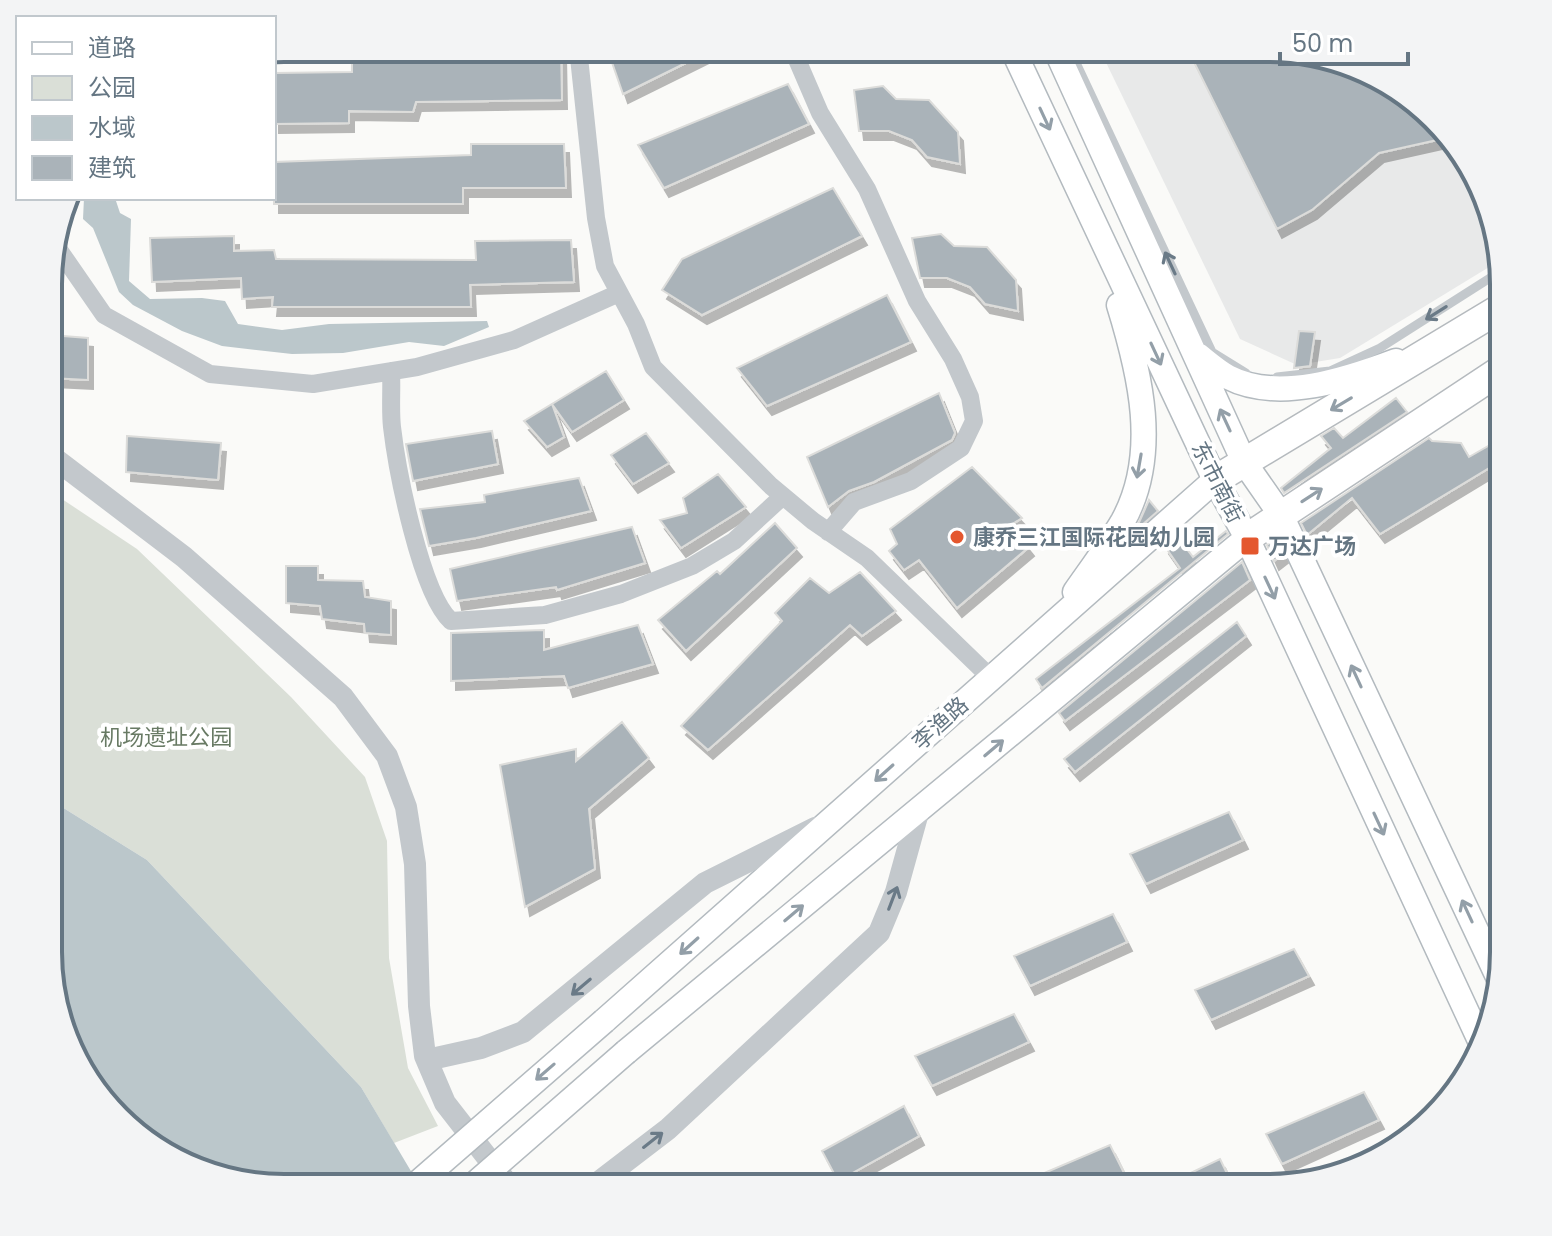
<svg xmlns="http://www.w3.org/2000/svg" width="1552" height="1236" viewBox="0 0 1552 1236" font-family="Poppins,'Noto Sans SC',sans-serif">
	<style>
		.built { fill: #e8e9e9 }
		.green { fill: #dadfd7 }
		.water { fill: #bbc7cb }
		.building { fill: #aab3b9; stroke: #dcdcda; stroke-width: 2; filter: url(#shadow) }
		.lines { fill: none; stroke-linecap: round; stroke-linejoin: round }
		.secondary-casing { stroke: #b3babf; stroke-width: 27 }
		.primary-casing { stroke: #b5babe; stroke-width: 31 }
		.service { stroke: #c3c8cc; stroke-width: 9 }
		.minor { stroke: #c3c8cc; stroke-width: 18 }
		.tertiary { stroke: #c3c8cc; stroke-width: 22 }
		.secondary { stroke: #fff; stroke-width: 24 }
		.primary { stroke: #fff; stroke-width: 28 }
		.secondary-bridge-casing { stroke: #b3babf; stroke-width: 27; stroke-linecap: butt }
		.secondary-bridge { stroke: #fff; stroke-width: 24 }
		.oneway { stroke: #939fa8 }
		.oneway2 { stroke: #6a7a87 }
		.poi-dot { fill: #e4572e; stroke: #fff; stroke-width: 3 }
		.labels { text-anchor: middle; stroke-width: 8; stroke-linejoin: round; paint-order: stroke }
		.street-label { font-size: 22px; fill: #657683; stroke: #fff }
		.poi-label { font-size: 22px; font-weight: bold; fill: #657683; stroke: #fff; text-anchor: start }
		.park-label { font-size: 22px; fill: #687a64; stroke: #fff }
		.rim { fill: none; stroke: #657683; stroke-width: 4 }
	</style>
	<defs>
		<filter id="shadow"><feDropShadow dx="5" dy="9" stdDeviation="0" flood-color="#0004"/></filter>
	</defs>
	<rect width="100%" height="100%" fill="#fafaf8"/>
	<path class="built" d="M 1099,48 L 1283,48 L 1358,66 L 1424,107 L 1486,194 L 1499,261 L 1340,358 L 1297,365 L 1240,339 Z"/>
	<path class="green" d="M 50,491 L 137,549 L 291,697 L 365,777 L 387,841 L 389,958 L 408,1068 L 438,1126 L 394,1143 L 361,1087 L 147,860 L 49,799 Z"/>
	<path class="water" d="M 84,198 L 115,198 L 120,213 L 131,219 L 129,281 L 150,299 L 202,298 L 225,301 L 238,324 L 282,330 L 329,324 L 487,321 L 489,327 L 444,346 L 409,342 L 343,353 L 292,354 L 222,346 L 182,331 L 133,305 L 119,292 L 93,228 L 83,219 Z
		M 49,799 L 147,860 L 361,1087 L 421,1188 L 269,1188 L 194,1170 L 128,1129 L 73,1057 L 49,968 Z"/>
	<path class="building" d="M 607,48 L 716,48 L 623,94 Z
		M 1187,48 L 1283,48 L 1358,66 L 1424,107 L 1446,138 L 1379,153 L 1312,210 L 1277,229 Z
		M 561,49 L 562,100 L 416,102 L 413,112 L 349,111 L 349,123 L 274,124 L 274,73 L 352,72 L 352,61 L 408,63 L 411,56 Z
		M 788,84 L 809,124 L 664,188 L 638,145 Z
		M 883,86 L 896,99 L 929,100 L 958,132 L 960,164 L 927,157 L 912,140 L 889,131 L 859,131 L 854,90 Z
		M 471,144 L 564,144 L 566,188 L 463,188 L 463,204 L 274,204 L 274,162 L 471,155 Z
		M 833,188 L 862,236 L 702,315 L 662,290 L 682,259 Z
		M 941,234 L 954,246 L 987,247 L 1016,280 L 1018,311 L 985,304 L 970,287 L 947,278 L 920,278 L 912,238 Z
		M 234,236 L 234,251 L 274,250 L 276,259 L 476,260 L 475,241 L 571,240 L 574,282 L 470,285 L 471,307 L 272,307 L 273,297 L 242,299 L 241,278 L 152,282 L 150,238 Z
		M 887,295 L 911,342 L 767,406 L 737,368 Z
		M 1299,331 L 1315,332 L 1310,366 L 1294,368 Z
		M 50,335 L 88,338 L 88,380 L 50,378 Z
		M 606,371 L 624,400 L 572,432 L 552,404 Z
		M 939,393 L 955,433 L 952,440 L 874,482 L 849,491 L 828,507 L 807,457 Z
		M 1396,398 L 1407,412 L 1284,493 L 1281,488 L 1331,448 L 1321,436 L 1334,428 L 1343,438 Z
		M 552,404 L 564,437 L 547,447 L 524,421 Z
		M 492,431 L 498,464 L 413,481 L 406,444 Z
		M 646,433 L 669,463 L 633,484 L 611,455 Z
		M 127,436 L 221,443 L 218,480 L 126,472 Z
		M 1504,437 L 1504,459 L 1380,534 L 1352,498 L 1307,535 L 1301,523 L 1429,438 L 1432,441 L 1461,443 L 1469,457 Z
		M 972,467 L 1022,518 L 1011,525 L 1029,547 L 957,608 L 919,560 L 904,570 L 889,551 L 897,544 L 890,529 Z
		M 718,474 L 746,507 L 681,548 L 660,520 L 687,513 L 683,498 Z
		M 579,478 L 591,511 L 476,538 L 429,546 L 420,509 L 485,502 L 484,495 Z
		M 1149,500 L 1158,511 L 1134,532 L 1137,527 Z
		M 775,523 L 797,548 L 686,651 L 658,620 L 717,571 L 720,574 Z
		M 632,527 L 645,563 L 557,590 L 556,587 L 457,601 L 450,569 Z
		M 1226,531 L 1228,534 L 1042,688 L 1036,679 L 1180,568 L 1164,545 L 1176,535 L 1193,557 Z
		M 1276,539 L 1283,554 L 1274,561 L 1267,545 Z
		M 1242,562 L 1250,580 L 1065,721 L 1059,713 Z
		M 286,566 L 318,566 L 318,580 L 363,581 L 365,597 L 391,601 L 391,635 L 365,633 L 364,624 L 322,619 L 320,606 L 286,603 Z
		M 860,572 L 896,611 L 862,636 L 850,625 L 708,750 L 681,726 L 782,621 L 775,613 L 810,578 L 829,593 Z
		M 1237,622 L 1246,636 L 1075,772 L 1064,759 Z
		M 638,625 L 653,664 L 568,688 L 564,676 L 451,681 L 451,633 L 544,630 L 544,650 Z
		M 622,722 L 649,758 L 589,809 L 595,869 L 525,907 L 500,765 L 576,749 L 576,761 Z
		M 1229,812 L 1243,840 L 1146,884 L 1130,854 Z
		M 1113,914 L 1127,942 L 1030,986 L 1014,956 Z
		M 1294,949 L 1309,976 L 1211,1020 L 1195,990 Z
		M 1014,1014 L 1029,1042 L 932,1086 L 915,1056 Z
		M 1364,1092 L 1379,1120 L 1282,1164 L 1266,1134 Z
		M 904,1106 L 919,1136 L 838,1181 L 822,1151 Z
		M 1110,1145 L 1124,1173 L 1091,1188 L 1009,1188 Z
		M 1220,1159 L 1234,1188 L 1159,1188 Z"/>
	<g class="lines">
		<g class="secondary-casing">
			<path id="secondary" d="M 1012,48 L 1215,480 L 1247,538 L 1483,1047
				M 1055,48 L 1244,462 L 1281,515 L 1500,981
				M 1198,355 C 1207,362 1217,371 1228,377 C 1278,403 1348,379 1396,361
				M 1075,592 C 1091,569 1109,545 1123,521 C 1160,454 1140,373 1119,305
				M 604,1021 L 1215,480
				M 626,1052 L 1247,538"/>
		</g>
		<g class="primary-casing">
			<path id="primary" d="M 1215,480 L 1504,306
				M 1247,538 L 1504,368"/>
		</g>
		<path class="service" d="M 1069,48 L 1212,352 L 1246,373
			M 1277,377 L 1330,371 L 1380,348 L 1501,271"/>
		<path class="minor" d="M 578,48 L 596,218 L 605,266 L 636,324 L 653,367 L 771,486 L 813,521 L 867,558 L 991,678
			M 792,48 L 820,113 L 867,189 L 917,301 L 953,359 L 970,397 L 974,421 L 961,448 L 911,481 L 854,502 L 828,532
			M 55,238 L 59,250 L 104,315 L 210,374 L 313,384 L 417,367 L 514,340 L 619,293
			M 391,371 C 392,390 390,409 392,427 C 397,470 421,594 451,621 L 545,615 L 621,594 L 692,566 L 734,541 L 783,496"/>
		<path class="tertiary" d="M 50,455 L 184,557 L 343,697 L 387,756 L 406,807 L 415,864 L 419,1006 L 425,1056 L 445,1103 L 511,1188
			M 427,1060 L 481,1048 L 523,1032 L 705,883 L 815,828
			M 591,1188 L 668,1129 L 879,933 L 896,892 L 919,809"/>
		<use href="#secondary" class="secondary"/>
		<use href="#primary" class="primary"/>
		<g class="secondary-bridge-casing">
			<path id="secondary-bridge" d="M 412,1188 L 604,1021
				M 470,1188 L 626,1052"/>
		</g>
		<use href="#secondary-bridge" class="secondary-bridge"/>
	</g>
	<defs><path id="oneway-shaft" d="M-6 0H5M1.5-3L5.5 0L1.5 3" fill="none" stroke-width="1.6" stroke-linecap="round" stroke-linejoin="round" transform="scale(2)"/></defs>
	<g class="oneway">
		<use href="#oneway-shaft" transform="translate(1045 119) rotate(65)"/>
		<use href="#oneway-shaft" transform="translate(1156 354) rotate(65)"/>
		<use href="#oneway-shaft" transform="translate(1341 404) rotate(149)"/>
		<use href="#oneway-shaft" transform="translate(1225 420) rotate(-115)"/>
		<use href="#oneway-shaft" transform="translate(1139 466) rotate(100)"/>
		<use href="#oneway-shaft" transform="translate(1312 495) rotate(-33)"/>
		<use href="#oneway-shaft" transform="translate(1270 588) rotate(65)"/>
		<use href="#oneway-shaft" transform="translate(1356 676) rotate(-115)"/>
		<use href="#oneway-shaft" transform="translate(994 748) rotate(-40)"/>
		<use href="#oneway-shaft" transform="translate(884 773) rotate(138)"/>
		<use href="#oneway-shaft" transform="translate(1379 824) rotate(65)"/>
		<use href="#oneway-shaft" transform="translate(1467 911) rotate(-115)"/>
		<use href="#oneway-shaft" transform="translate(794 913) rotate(-40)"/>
		<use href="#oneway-shaft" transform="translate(689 946) rotate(138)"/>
		<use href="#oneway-shaft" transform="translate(545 1072) rotate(139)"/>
	</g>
	<g class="oneway2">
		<use href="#oneway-shaft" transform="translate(1170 263) rotate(-115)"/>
		<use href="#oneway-shaft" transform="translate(1436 313) rotate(148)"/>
		<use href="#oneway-shaft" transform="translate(893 898) rotate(-69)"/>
		<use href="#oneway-shaft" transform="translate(581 987) rotate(140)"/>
		<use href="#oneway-shaft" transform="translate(653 1140) rotate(-38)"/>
	</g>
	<g class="poi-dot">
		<circle cx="957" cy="537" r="8"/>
		<rect x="1240" y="536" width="20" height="20" rx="4"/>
	</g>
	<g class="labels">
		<g class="street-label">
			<text transform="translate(1218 482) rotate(63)" y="8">东市南街</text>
			<text transform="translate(940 723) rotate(-42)" y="8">李渔路</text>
		</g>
		<g class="poi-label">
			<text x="973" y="545">康乔三江国际花园幼儿园</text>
			<text x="1268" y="554">万达广场</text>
		</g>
		<g class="park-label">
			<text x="166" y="745">机场遗址公园</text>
		</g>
	</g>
	<path d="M0 0H1552V1236H0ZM284 62H1268A222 222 0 0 1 1490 284V952A222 222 0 0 1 1268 1174H284A222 222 0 0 1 62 952V284A222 222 0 0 1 284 62Z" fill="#f3f4f5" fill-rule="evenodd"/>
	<path class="rim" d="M284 62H1268A222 222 0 0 1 1490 284V952A222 222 0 0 1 1268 1174H284A222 222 0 0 1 62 952V284A222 222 0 0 1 284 62Z"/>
	<rect x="16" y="16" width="260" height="184" fill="#ffffff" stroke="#c1c8cd" stroke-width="2"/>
	<rect x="32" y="42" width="40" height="12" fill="#ffffff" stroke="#c1c8cd" stroke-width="2"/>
	<text x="88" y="56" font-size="24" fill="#657683">道路</text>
	<rect x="32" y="76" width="40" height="24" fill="#dadfd7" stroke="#c1c8cd" stroke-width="2"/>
	<text x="88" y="96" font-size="24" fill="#657683">公园</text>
	<rect x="32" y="116" width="40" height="24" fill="#bbc7cb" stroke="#c1c8cd" stroke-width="2"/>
	<text x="88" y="136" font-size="24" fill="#657683">水域</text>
	<rect x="32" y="156" width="40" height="24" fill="#aab3b9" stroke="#c1c8cd" stroke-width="2"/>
	<text x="88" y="176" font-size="24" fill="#657683">建筑</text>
	<path d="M1280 52v12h128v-12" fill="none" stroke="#657683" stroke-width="4"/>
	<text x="1292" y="52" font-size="24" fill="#657683" stroke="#ffffff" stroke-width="6" paint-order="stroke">50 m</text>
</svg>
